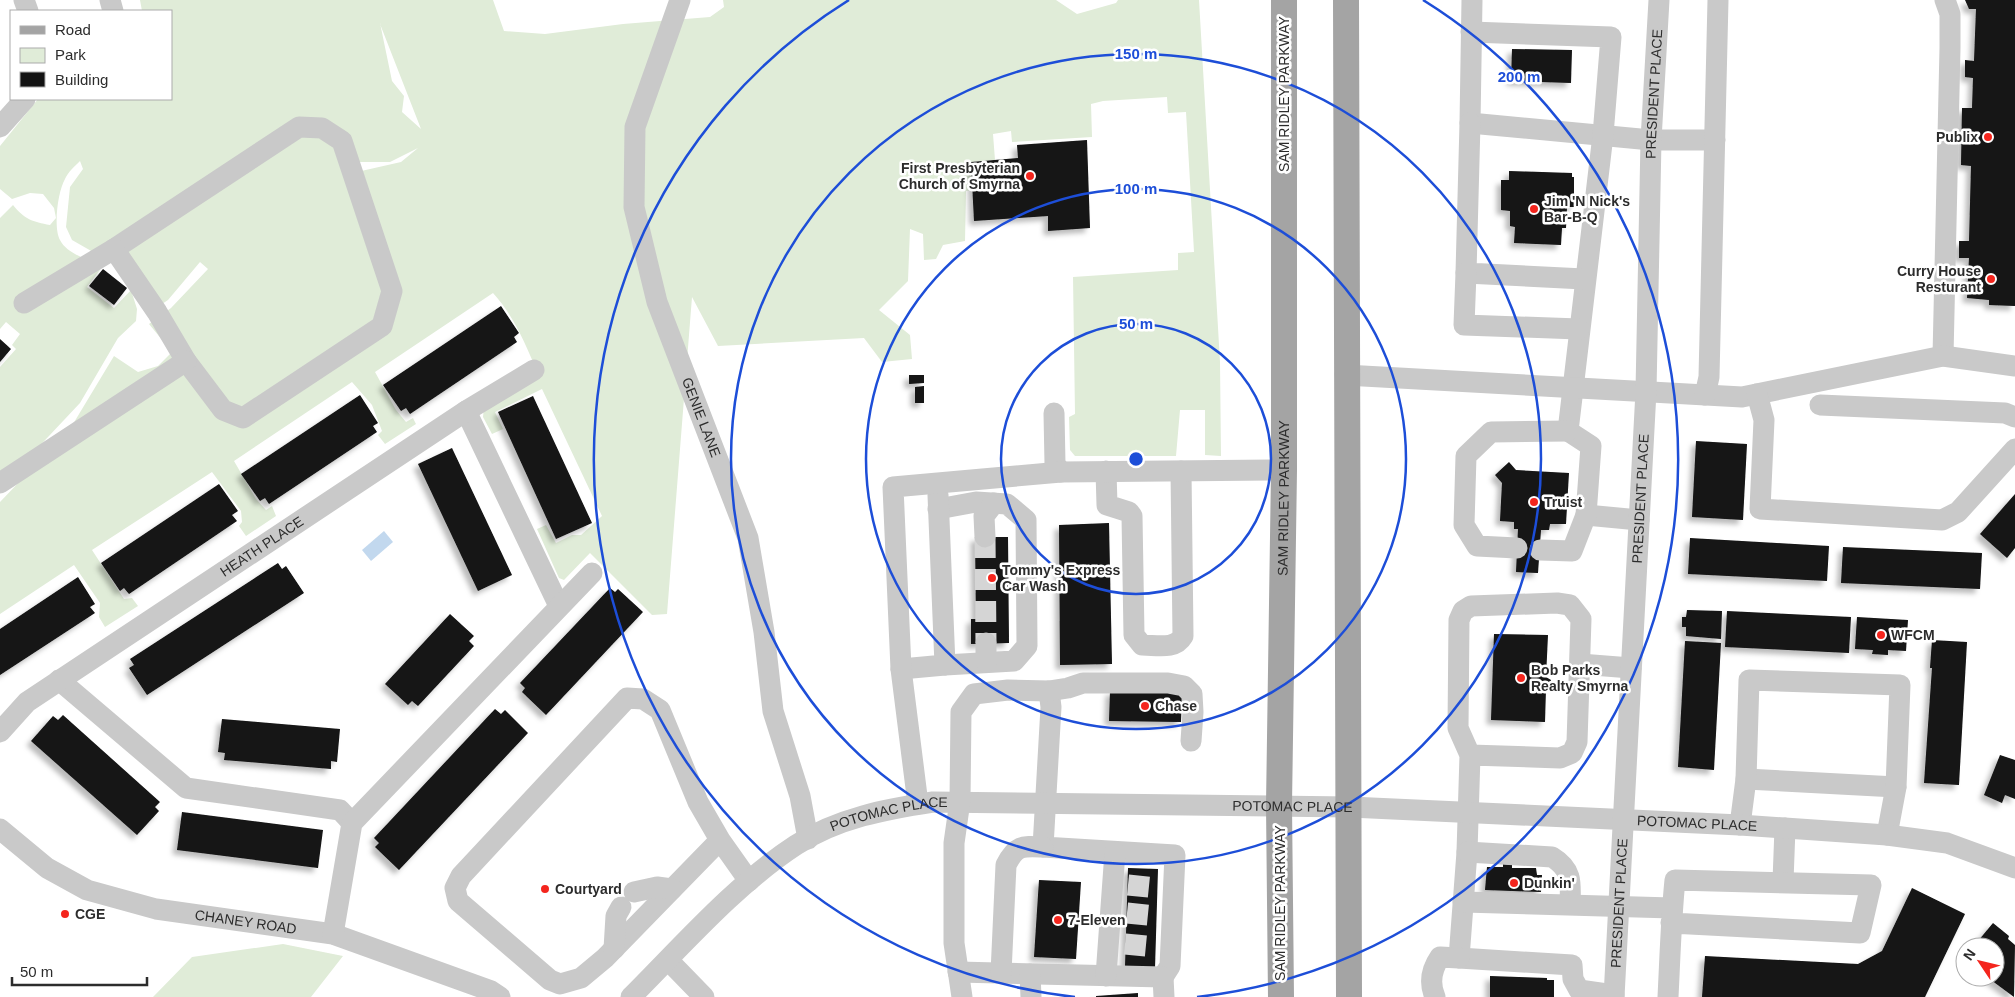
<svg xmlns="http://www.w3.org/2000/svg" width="2015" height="997" viewBox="0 0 2015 997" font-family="Helvetica,sans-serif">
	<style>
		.green { fill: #e0ecd8; fill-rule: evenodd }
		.water { fill: #c2d8ee }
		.building { fill: #131313; filter: url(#shadow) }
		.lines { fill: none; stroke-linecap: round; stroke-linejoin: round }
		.minor-tunnel { stroke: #d5d5d5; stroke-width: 21; stroke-dasharray: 21 11; stroke-linecap: butt }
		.minor { stroke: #c9c9c9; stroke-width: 21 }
		.major { stroke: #a4a4a4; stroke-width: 26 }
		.ring { fill: none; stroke: #1d4ed8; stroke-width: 2.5 }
		.poi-dot { fill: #f4251d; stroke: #fff; stroke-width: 2 }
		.labels { text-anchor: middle; stroke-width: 5; stroke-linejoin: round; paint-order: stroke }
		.street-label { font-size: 14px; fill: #2c2c2c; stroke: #fff }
		.poi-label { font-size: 14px; font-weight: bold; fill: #2c2c2c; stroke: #fff; text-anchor: start }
		.centre { fill: #1d4ed8; stroke: #fff; stroke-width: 2.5 }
		.ring-label { font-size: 15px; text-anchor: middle; font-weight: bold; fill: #1d4ed8; stroke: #fff; stroke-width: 5; stroke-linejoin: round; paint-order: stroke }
	</style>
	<defs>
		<filter id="shadow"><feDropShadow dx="-4.5" dy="4.5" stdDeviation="2.5" flood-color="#0004"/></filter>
	</defs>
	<rect width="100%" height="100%" fill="#fff"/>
	<path class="green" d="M 140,0 L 493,0 L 504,31 L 545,34 L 623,24 L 710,17 L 724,7 L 723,0 L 1056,0 L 1077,14 L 1116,3 L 1118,0 L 1199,0 L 1220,362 L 1221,456 L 1205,455 L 1205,410 L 1180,410 L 1176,456 L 1075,456 L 1070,450 L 1069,417 L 1075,414 L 1073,277 L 1178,270 L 1178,253 L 1194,252 L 1186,112 L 1168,113 L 1167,97 L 1103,101 L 1091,104 L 1092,137 L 1012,142 L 1011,131 L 993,134 L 995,160 L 971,162 L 972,190 L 966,191 L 965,241 L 943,245 L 936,259 L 924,260 L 923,234 L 910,229 L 908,281 L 879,310 L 910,335 L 912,359 L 882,362 L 864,338 L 718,346 L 692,297 L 667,614 L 652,615 L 590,553 L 564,580 L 559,578 L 537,529 L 546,525 L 556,543 L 572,535 L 581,535 L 602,516 L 542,389 L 495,412 L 503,429 L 492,434 L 483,417 L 484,407 L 537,371 C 525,343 514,316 493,293 L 375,372 L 396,410 L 406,422 L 413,418 L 416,424 L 385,444 L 378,435 L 382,431 L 372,405 L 352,382 L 234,461 L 256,499 L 266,510 L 272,506 L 276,516 L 246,536 L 239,526 L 242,522 L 241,511 L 212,472 L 92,550 L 124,599 L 132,598 L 138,606 L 105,627 L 99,617 L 100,603 L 74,565 L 0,614 L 0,502 L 70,429 L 114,356 L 138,372 L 158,366 L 172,352 L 149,324 L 171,308 L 208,269 L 200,262 L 168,300 L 147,314 L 114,264 L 72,240 L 66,227 L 70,187 L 83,169 L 80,161 C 75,166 68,172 65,179 C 58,191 53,227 60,240 C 67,254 89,260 103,266 L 87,287 L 114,308 L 131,290 L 137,309 L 136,321 L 118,338 L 80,403 L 0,488 L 0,367 L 16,349 L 12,345 L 20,334 L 6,322 L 0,329 L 0,218 L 13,205 C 24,219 33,222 50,225 L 56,218 L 54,208 L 43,194 L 30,193 L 12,199 L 0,189 L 0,146 L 38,99 L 171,99 L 171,11 L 142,11 ZM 380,23 L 380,24 L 421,129 L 402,112 L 404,96 L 392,81 ZM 418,148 L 401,162 L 348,174 L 359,162 L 390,162 Z
		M 283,944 L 343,956 L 311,997 L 153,997 L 192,957 Z"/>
	<path class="water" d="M 384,531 L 393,542 L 371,561 L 362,550 Z"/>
	<path class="building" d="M 1965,0 L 2015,0 L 2015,306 L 1989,305 L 1989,300 L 1967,298 L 1969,258 L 1959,258 L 1959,241 L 1969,241 L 1971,166 L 1961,165 L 1962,108 L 1972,108 L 1973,78 L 1965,77 L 1965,60 L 1974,61 L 1976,9 L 1969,9 Z
		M 1512,49 L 1572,50 L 1571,83 L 1511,81 Z
		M 1087,140 L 1090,228 L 1048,231 L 1048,216 L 974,221 L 971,162 L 1018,158 L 1017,145 Z
		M 1509,171 L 1572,173 L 1572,177 L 1574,177 L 1574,207 L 1567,207 L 1566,228 L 1562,228 L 1561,245 L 1514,243 L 1515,227 L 1510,226 L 1510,211 L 1501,210 L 1501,180 L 1509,180 Z
		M 103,269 L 127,288 L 114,305 L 89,286 Z
		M 501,306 L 519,333 L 514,337 L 517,342 L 410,414 L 406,408 L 401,411 L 383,385 Z
		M 0,339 L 11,349 L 0,362 Z
		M 909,375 L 924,375 L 924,383 L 909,384 Z
		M 924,386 L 924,403 L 915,403 L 915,387 Z
		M 360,395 L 378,423 L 373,426 L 377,432 L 269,504 L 265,498 L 260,501 L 241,474 Z
		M 533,396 L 592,523 L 556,539 L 498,412 Z
		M 1696,441 L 1747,444 L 1743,520 L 1692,517 Z
		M 452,448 L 512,575 L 478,591 L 418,464 Z
		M 1509,462 L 1516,470 L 1569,473 L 1566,524 L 1550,524 L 1549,530 L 1541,530 L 1538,573 L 1516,572 L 1518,529 L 1514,529 L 1514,522 L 1500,521 L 1502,483 L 1495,475 Z
		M 219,484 L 238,511 L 232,515 L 237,521 L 129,594 L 124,588 L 120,591 L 101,563 Z
		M 2015,494 L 2015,548 L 2007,558 L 1980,534 Z
		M 1109,523 L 1112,664 L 1060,665 L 1059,525 Z
		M 975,537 L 1008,537 L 1009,643 L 971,644 L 971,619 L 976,619 Z
		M 1690,538 L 1829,546 L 1827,581 L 1688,574 Z
		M 1843,547 L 1982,553 L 1980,589 L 1841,583 Z
		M 278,563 L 282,569 L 286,566 L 304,593 L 147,695 L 129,668 L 134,665 L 130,659 Z
		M 78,577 L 95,604 L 90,607 L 95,613 L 0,675 L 0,629 Z
		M 610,588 L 615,592 L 618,589 L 643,612 L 546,715 L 522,692 L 525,688 L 520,683 Z
		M 1687,610 L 1722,611 L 1721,639 L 1686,636 L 1686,627 L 1682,627 L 1682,617 L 1686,617 Z
		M 1727,611 L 1851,617 L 1849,653 L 1725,647 Z
		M 450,614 L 474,636 L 469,641 L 474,646 L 418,706 L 412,701 L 408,705 L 385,684 Z
		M 1857,617 L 1908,620 L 1906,651 L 1888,650 L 1888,655 L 1872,654 L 1873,650 L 1855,649 Z
		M 1494,634 L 1548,635 L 1546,677 L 1551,680 L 1551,685 L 1546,689 L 1545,722 L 1491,720 Z
		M 1932,640 L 1967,642 L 1959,785 L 1924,783 L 1932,668 L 1930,668 Z
		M 1685,641 L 1721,643 L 1714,770 L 1678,767 Z
		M 1110,691 L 1182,692 L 1181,722 L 1109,721 Z
		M 495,709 L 501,714 L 505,710 L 528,733 L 399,870 L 375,847 L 379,843 L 374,838 Z
		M 63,715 L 160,802 L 155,807 L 159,811 L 137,835 L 31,741 L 53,716 L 58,720 Z
		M 222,719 L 340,729 L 337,762 L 331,761 L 331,769 L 224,760 L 225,753 L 218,752 Z
		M 2000,755 L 2015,760 L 2015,799 L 2005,795 L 2002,803 L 1984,795 Z
		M 182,812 L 323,830 L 318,868 L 177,850 Z
		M 1503,864 L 1512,865 L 1512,868 L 1536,868 L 1537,875 L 1542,875 L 1541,892 L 1485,890 L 1487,867 L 1503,867 Z
		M 1128,868 L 1158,869 L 1155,968 L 1125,967 Z
		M 1039,880 L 1081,882 L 1076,959 L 1034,957 Z
		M 1912,888 L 1965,914 L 1925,997 L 1702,997 L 1705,956 L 1858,964 L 1882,951 Z
		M 1993,923 L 2009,936 L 2008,939 L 2015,945 L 2014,997 L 1987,977 L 1995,977 L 1995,947 L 1973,947 Z
		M 1490,976 L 1547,978 L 1547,980 L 1554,980 L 1554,997 L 1490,997 Z
		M 1138,993 L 1138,997 L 1096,997 L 1096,996 Z"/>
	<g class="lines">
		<path class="minor-tunnel" d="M 985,537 L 986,643
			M 1128,885 L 1158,888
			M 1127,913 L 1157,916
			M 1125,944 L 1156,947"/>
		<g class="minor">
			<path d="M 24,0 L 28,11"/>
			<path d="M 110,0 L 113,11"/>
			<path id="s1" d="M 680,0 L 635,127 L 634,207 L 657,302 L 748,538 L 764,632 L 773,711 L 800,796 L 808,839"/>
			<path d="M 1472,0 L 1470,123 L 1651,140 L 1715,140"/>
			<path d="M 1471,32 L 1611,37 L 1603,135 L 1568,431 L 1591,446 L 1586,515 L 1639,520"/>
			<path d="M 1470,123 L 1466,273 L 1584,279"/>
			<path d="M 0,127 L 25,99"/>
			<path d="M 299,127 L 322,128 L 342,141 L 392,291 L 382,326 L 243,418 L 223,410 L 186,361 L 157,312 L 114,249 Z"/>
			<path d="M 1466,273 L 1464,325 L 1579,329"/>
			<path d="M 24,303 L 114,249"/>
			<path d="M 1943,356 L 1950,48 L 1950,14 L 1945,0"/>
			<path d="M 1345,375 L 1742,397 L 1943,356 L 2015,366"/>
			<path d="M 1757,394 L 1764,420 L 1760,509 L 1942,520 L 1958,512 L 2015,449"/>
			<path d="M 1705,395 L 1709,377 L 1718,0"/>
			<path d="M 1820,405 L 2005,413 L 2015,417"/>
			<path d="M 466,411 L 559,606"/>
			<path d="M 1054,413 L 1055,464 L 1061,472"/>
			<path d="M 1106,471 L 1107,505 L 1129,512 L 1132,516 L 1134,635 L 1142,645 C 1157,645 1175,650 1183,636 L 1181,471"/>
			<path d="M 0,483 L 186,361"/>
			<path d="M 938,509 L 976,502 L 1007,504 L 1026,520 L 1027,646 L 1014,661 L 945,665"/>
			<path d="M 985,537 L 984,516 L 994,503"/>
			<path d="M 1517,548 L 1477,546 L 1464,525 L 1466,456 L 1491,432 L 1568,431"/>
			<path d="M 1540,550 L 1572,551 L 1586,515"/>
			<path d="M 986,643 L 986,662"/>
			<path d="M 1580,664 L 1631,668"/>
			<path d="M 901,669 L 945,665 L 938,495"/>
			<path d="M 59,680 L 186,788 L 340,810 L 352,823"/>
			<path id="s2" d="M 0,732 L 27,702 L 466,411 L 534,370"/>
			<path d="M 1470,755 L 1560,758 L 1572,753 L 1577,742 L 1581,619 L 1570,605 L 1557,603 L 1471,606 L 1463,611 L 1459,620 L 1458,728 L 1470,755 L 1467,852 L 1459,958 L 1572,965 L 1573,979 L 1579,990 L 1614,995"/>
			<path d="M 1746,779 L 1896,787"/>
			<path d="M 918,804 L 901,669 L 893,487 L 1061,472 L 1284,470"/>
			<path d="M 1740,825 L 1746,779 L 1749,680 L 1900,685 L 1896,787 L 1887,835"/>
			<path id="s3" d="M 0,829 L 47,868 L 87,890 L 156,909 L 333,934 L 491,991 L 500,997"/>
			<path d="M 720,840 L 605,958 L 581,978 L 560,984 L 550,980 L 458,901 L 455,888 L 461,876 L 627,698 L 643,699 L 660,710 L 698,802 L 720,840 L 749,881"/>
			<path d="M 1467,852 L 1552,857 C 1572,869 1571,882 1570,904"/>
			<path d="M 1783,881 L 1785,828"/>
			<path d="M 634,892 L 657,887 L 672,889"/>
			<path d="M 1463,902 L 1672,908"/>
			<path d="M 333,934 L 352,823 L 592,573"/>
			<path d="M 614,949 L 616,916 L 621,907"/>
			<path d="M 668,960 L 704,997"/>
			<path d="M 958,972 L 1163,977 L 1170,966 L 1175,855 L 1043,847 L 1051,707 L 1049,691"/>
			<path d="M 1001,973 L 1006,865 C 1016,845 1022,846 1043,847"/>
			<path d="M 1030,974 L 1031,997"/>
			<path d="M 1106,976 L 1115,852"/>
			<path d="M 1163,977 L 1164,997"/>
			<path id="s4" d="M 631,997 C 682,946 736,884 796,845 C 837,818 887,809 933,802 L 1350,807 L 1740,825 L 1887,835 L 1947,843 L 2015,868"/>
			<path d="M 962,997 L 954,943 L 954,843 L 960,801 L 961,712 L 974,694 L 1008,690 L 1049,691 L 1068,688 L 1083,683 L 1168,683 L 1184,686 L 1192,694 L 1193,712 L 1191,741"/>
			<path d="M 1435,997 C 1429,983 1431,970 1440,957 L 1459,958"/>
			<path id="s5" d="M 1614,997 L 1646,391 L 1651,140 L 1659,0"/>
			<path d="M 1668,997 C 1670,958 1671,919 1675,880 L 1871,885 L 1860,933 L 1671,923"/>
		</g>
		<g class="major">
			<path d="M 1346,0 L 1349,997"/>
			<path id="s6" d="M 1281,997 L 1279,805 L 1284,470 L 1284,0"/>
		</g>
	</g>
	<g class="ring">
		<circle cx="1136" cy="459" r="135"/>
		<circle cx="1136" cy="459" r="270"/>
		<circle cx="1136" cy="459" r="405"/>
		<path d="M1075 997A541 541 0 0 1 849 0M1423 0A541 541 0 0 1 1197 997"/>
	</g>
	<g class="poi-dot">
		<circle cx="1988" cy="137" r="5"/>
		<circle cx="1030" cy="176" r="5"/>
		<circle cx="1534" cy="209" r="5"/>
		<circle cx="1991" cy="279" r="5"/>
		<circle cx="1534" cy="502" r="5"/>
		<circle cx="992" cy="578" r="5"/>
		<circle cx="1881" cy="635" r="5"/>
		<circle cx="1521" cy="678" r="5"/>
		<circle cx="1145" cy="706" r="5"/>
		<circle cx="1514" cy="883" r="5"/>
		<circle cx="545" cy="889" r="5"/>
		<circle cx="65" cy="914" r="5"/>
		<circle cx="1058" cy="920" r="5"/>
	</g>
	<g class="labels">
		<g class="street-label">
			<text transform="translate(1284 94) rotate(-90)" y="5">SAM RIDLEY PARKWAY</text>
			<text dy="5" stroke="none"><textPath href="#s5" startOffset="904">PRESIDENT PLACE</textPath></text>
			<text dy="5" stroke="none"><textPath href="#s1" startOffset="436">GENIE LANE</textPath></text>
			<text dy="5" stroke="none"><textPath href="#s6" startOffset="499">SAM RIDLEY PARKWAY</textPath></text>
			<text dy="5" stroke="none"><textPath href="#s5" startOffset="499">PRESIDENT PLACE</textPath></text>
			<text dy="5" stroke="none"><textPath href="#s2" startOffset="322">HEATH PLACE</textPath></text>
			<text dy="5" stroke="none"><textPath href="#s4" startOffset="729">POTOMAC PLACE</textPath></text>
			<text dy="5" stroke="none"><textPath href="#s4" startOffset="324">POTOMAC PLACE</textPath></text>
			<text dy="5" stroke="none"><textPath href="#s4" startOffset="1134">POTOMAC PLACE</textPath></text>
			<text transform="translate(1280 903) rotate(-90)" y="5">SAM RIDLEY PARKWAY</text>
			<text dy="5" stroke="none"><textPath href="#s5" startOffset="94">PRESIDENT PLACE</textPath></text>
			<text dy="5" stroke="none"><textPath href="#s3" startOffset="269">CHANEY ROAD</textPath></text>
		</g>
		<g class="poi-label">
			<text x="1978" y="142" text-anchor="end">Publix</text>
			<text x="1020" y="173" text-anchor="end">First Presbyterian<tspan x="1020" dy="16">Church of Smyrna</tspan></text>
			<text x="1544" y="206">Jim 'N Nick's<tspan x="1544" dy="16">Bar-B-Q</tspan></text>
			<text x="1981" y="276" text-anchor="end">Curry House<tspan x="1981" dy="16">Resturant</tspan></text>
			<text x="1544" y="507">Truist</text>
			<text x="1002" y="575">Tommy's Express<tspan x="1002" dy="16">Car Wash</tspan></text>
			<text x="1891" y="640">WFCM</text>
			<text x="1531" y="675">Bob Parks<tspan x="1531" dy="16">Realty Smyrna</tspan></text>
			<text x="1155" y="711">Chase</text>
			<text x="1524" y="888">Dunkin'</text>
			<text x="555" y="894">Courtyard</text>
			<text x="75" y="919">CGE</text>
			<text x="1068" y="925">7-Eleven</text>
		</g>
	</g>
	<circle cx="1136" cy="459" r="8" class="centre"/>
	<g class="ring-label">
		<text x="1136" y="59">150 m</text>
		<text x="1519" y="82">200 m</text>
		<text x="1136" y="194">100 m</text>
		<text x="1136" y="329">50 m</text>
	</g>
	<rect x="10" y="10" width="162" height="90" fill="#ffffff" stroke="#ababab"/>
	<rect x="20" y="26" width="25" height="8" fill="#a4a4a4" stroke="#ababab"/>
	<text x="55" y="35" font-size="15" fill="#2c2c2c">Road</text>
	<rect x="20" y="48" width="25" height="15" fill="#e0ecd8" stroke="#ababab"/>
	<text x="55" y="60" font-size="15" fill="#2c2c2c">Park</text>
	<rect x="20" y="72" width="25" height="15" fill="#131313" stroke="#ababab"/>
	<text x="55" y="85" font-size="15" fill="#2c2c2c">Building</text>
	<g transform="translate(1980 962) rotate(305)"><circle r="24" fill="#ffffff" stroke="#ababab"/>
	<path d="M0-4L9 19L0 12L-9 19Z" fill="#f4251d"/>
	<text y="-8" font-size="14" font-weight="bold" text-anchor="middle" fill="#2c2c2c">N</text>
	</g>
	<path d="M12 977v8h135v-8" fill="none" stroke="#2c2c2c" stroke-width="2.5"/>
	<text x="20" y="977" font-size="15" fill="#2c2c2c" stroke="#ffffff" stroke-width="4" paint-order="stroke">50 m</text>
</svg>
